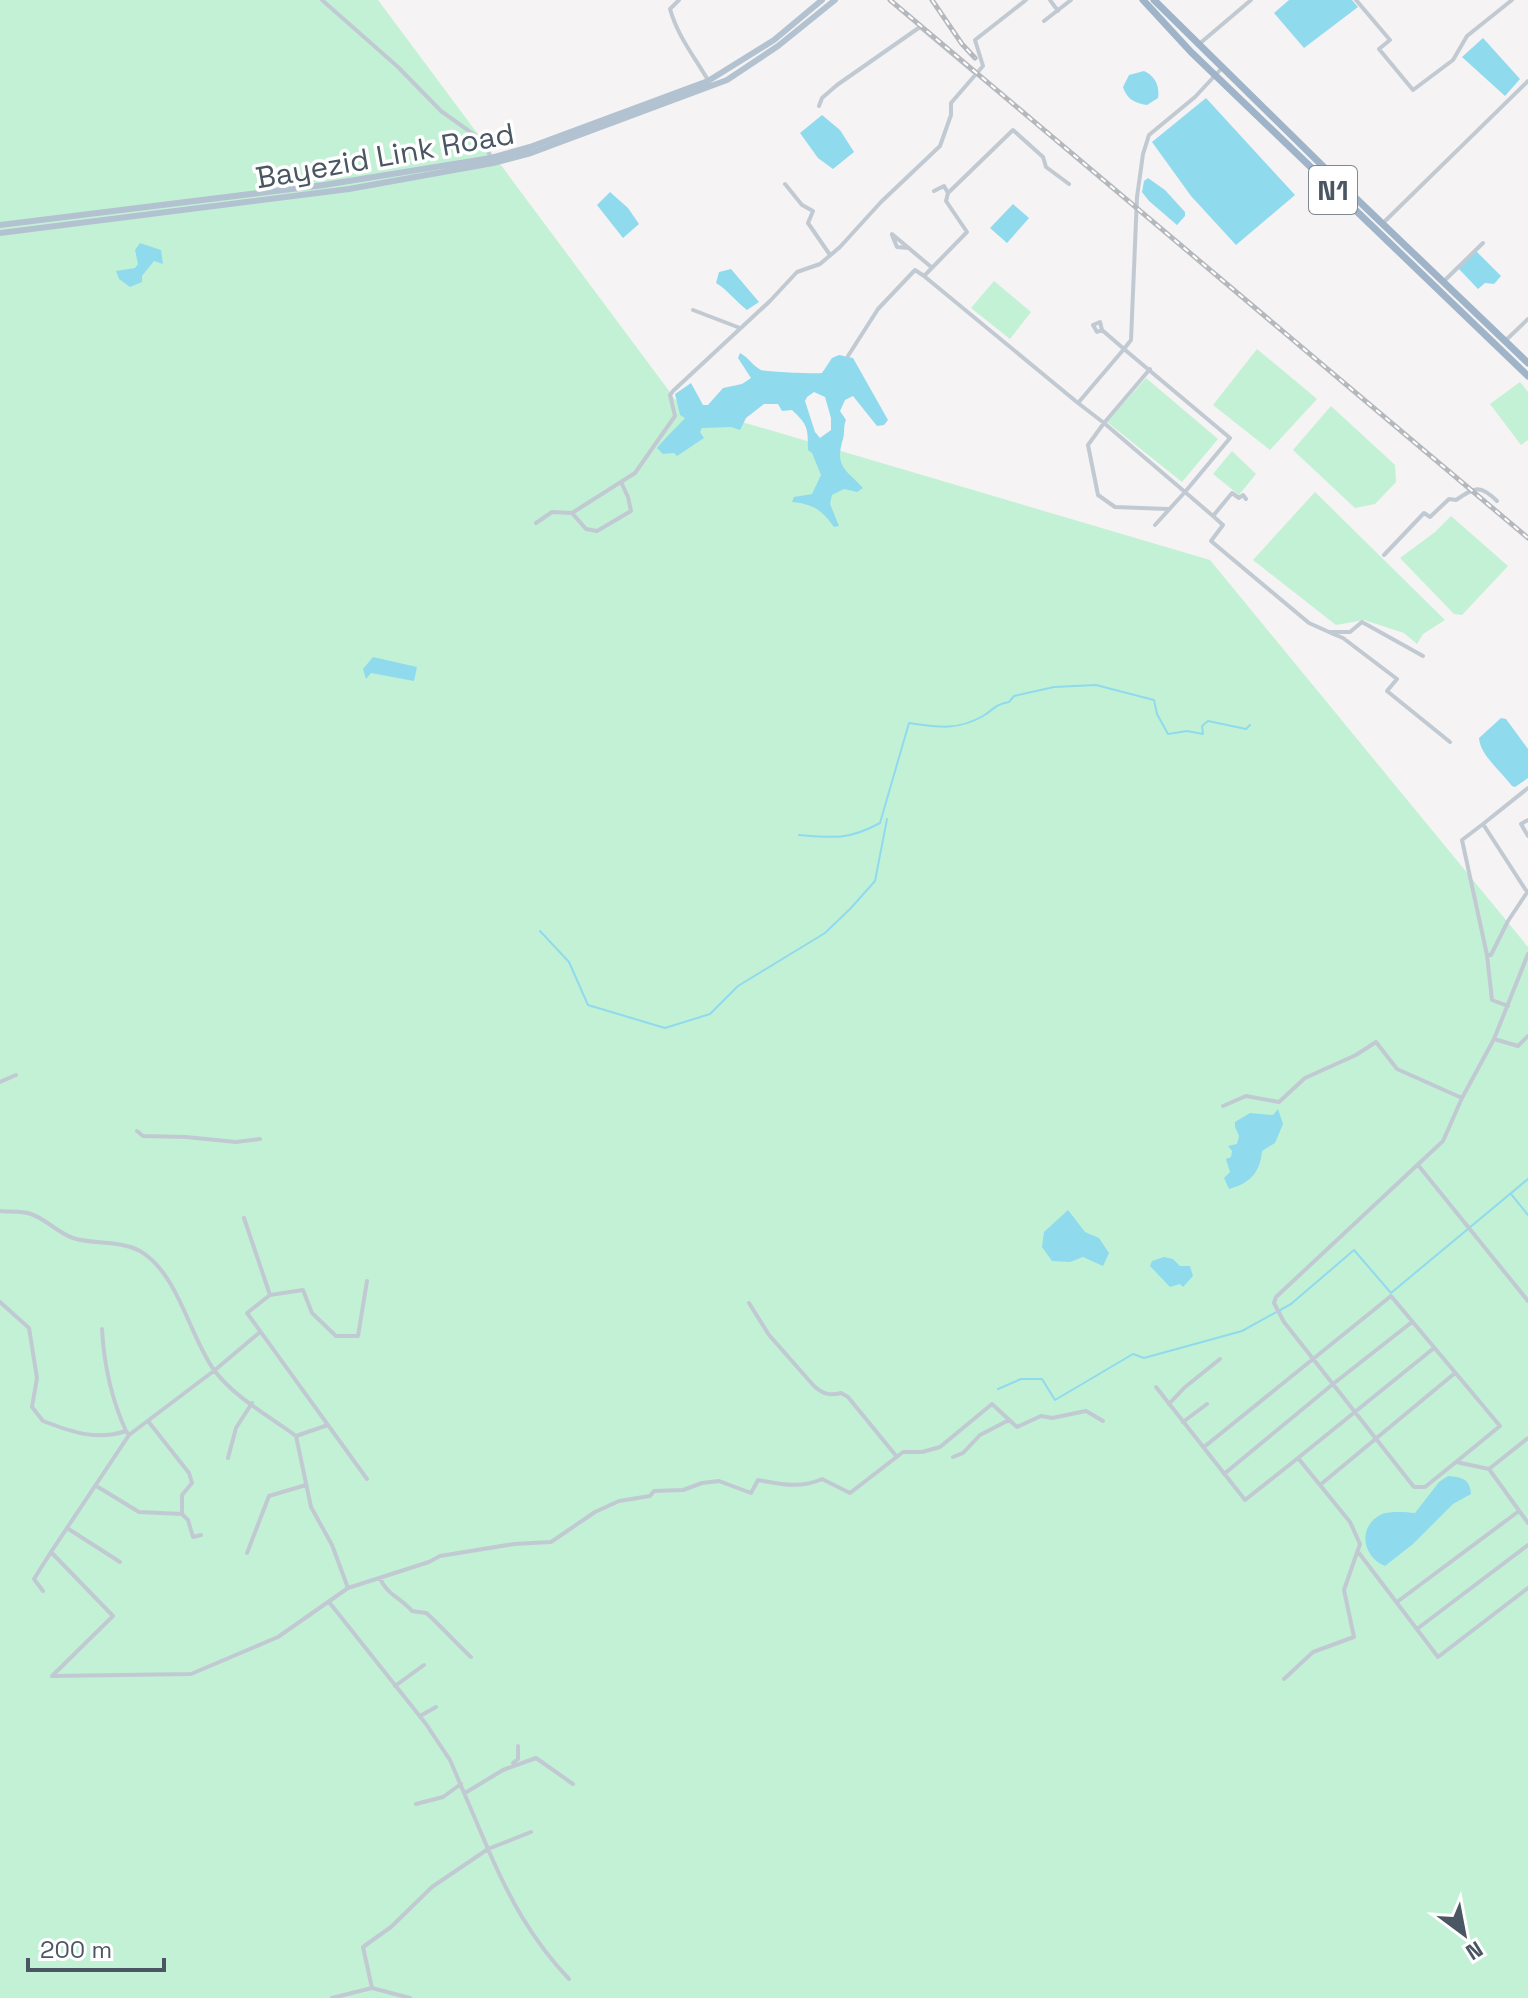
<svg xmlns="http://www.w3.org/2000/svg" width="1528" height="1998" viewBox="0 0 1528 1998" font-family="'Space Grotesk',sans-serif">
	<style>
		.green { fill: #c3f1d5 }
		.water { fill: #90daee; fill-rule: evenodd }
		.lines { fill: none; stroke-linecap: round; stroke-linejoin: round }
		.stream { stroke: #90daee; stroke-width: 2 }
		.minor { stroke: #c1cad2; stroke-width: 4 }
		.primary { stroke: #b3c2d1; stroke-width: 6 }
		.trunk { stroke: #9fb4c9; stroke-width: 7 }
		.rail-casing { stroke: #b5b8bd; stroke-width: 5 }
		.rail { stroke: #fff; stroke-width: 2; stroke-dasharray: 6; stroke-linecap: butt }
		.labels { text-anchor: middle; stroke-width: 7; stroke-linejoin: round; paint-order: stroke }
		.shield { fill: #fff; stroke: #808990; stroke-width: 2 }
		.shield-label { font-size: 28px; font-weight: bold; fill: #4a5661 }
		.street-label { font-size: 30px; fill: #4a5661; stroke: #fff }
	</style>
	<rect width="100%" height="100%" fill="#f5f3f3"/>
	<path class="green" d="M 0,0 L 378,0 L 678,403 L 1210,560 L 1528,947 L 1528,1998 L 0,1998 Z
		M 994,281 L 1031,312 L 1010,339 L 971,308 Z
		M 1257,349 L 1317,399 L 1270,450 L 1213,405 Z
		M 1146,378 L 1218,439 L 1182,482 L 1107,422 Z
		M 1520,382 L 1528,392 L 1528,440 L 1521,445 L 1490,404 Z
		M 1331,406 L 1395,465 L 1396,482 L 1375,504 L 1355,508 L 1293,450 Z
		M 1232,451 L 1256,474 L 1239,495 L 1213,474 Z
		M 1315,492 L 1445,620 L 1423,634 L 1417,644 L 1404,633 L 1364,620 L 1336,625 L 1253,560 Z
		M 1451,516 L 1508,566 L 1462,615 L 1454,614 L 1400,558 L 1435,532 Z"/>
	<path class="water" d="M 1289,0 L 1352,0 L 1358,7 L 1304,48 L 1274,13 Z
		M 1483,38 L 1520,79 L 1505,96 L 1462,57 Z
		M 1144,71 C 1155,76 1160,86 1158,98 L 1147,105 C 1134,103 1127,99 1123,87 L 1129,75 Z
		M 1206,98 L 1295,195 L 1236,245 L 1191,196 L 1152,142 Z
		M 822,115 L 840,130 L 854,152 L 833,169 L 818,158 L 800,133 Z
		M 1148,178 L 1165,190 L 1185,212 L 1185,216 L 1177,225 L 1149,201 L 1142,192 L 1144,181 Z
		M 610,192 L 628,208 L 639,224 L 623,238 L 597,205 Z
		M 1013,204 L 1029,218 L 1007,243 L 990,228 Z
		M 140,243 L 161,250 L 163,264 L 154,261 L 142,276 L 142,282 L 130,287 L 119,279 L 116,271 L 135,268 L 138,264 L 135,250 Z
		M 1476,251 L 1501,276 L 1494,284 L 1485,283 L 1478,289 L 1458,268 Z
		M 731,269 L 759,302 L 747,310 C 735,301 729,291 716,283 L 719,272 Z
		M 740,353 C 748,357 753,366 761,370 C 765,372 817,374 822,373 L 832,358 L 839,355 L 853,358 L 888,420 L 884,425 L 877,426 L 853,396 L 845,400 L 840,411 L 846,420 C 843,427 845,433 843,439 C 834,467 847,470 863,488 L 857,492 L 844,489 L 832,495 L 830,504 L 839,526 L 834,527 C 822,510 813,504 792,502 L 794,497 L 812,494 L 821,475 L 812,453 L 808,450 C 808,428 808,425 792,410 L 782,411 L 778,404 L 764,404 L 746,418 L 740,430 L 731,427 L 702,428 L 700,432 L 704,438 L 677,456 L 674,453 L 663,454 L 657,448 C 666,437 677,427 685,418 L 680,415 L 675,394 L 691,383 L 703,405 L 708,405 L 723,388 L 742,384 L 751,378 L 738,358 ZM 814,392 L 825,397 L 831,418 L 831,430 L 820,438 L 815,432 L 805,401 L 807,397 Z
		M 373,657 L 417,667 L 414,681 L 371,673 L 366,679 L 363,669 Z
		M 1501,718 L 1506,719 L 1528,749 L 1528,778 L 1515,787 L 1512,786 C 1501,771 1480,755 1479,738 Z
		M 1278,1109 L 1283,1124 L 1275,1143 L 1262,1151 C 1260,1173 1250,1183 1229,1189 L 1224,1178 L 1230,1172 L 1226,1159 L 1231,1157 L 1232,1151 L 1228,1146 L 1237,1144 L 1239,1136 L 1235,1127 L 1235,1122 L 1250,1113 L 1273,1115 Z
		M 1068,1210 L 1085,1232 L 1099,1238 L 1109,1253 L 1103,1266 L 1083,1257 L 1070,1262 L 1052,1261 L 1042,1247 L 1044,1232 Z
		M 1164,1257 L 1173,1259 L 1180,1266 L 1190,1266 L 1193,1276 L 1183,1287 L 1180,1284 L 1170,1287 L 1150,1266 L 1152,1261 Z
		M 1448,1476 C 1462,1477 1470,1479 1471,1494 L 1453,1504 L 1413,1544 L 1385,1566 C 1362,1557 1357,1526 1382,1514 C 1390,1511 1406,1512 1415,1513 L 1439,1482 Z"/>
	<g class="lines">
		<path class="stream" d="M 799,835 C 833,838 849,840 880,823 L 909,723 C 937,727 957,731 983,716 C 995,709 993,705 1009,702 L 1014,696 L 1054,687 L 1096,685 L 1154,700 L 1157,714 L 1168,734 L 1187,731 L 1203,734 L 1202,726 L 1208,721 L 1246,729 L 1250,725
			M 540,931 L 569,962 L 588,1005 L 665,1028 L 710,1014 L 738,986 L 825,933 L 851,908 L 875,881 L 887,819
			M 1511,1194 L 1528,1215
			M 998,1389 L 1021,1379 L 1042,1379 L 1055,1400 L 1133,1354 L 1144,1358 L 1242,1331 L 1291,1304 L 1354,1250 L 1391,1293 L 1528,1179"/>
		<path class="minor" d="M 322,0 L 398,67 L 441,111 L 476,136 L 485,145 L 491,158
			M 679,0 L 670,9 C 678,37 694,56 708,80
			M 1050,0 L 1058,11
			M 1356,0 L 1390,40 L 1379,49 L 1413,90 L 1453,60 L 1467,36 L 1512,0
			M 1044,21 L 1071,0
			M 1198,45 L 1251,0
			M 819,106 L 822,98 L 837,85 L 920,27 L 976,74
			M 785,184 L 802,205 L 813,211 L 808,223 L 830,255
			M 1069,184 L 1046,167 L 1043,157 L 1013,130 L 948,193 L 946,201 L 967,232 L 924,276 L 1078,403
			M 934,191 L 944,186 L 948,193
			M 1382,224 L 1528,81
			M 892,234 L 930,266
			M 892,235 L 897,247 L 909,248
			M 1443,282 L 1483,243
			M 693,310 L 740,328
			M 1102,330 L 1097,332 L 1093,325 L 1100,322 L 1102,330 L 1124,349 L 1078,403 L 1104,423 L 1150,369
			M 1505,341 L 1528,319
			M 848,356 L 878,309 L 915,270 L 924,276
			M 1246,499 L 1243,495 L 1239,498 L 1232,493 L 1213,516 L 1223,525 L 1211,541 L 1309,623 L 1329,632 L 1350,632 L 1362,622 L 1423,656
			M 572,513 L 586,529 L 597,531 L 631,511 L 628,497 L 621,482
			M 1213,516 L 1185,492 L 1230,438 L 1124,349 L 1131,340 L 1137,197 L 1143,154 L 1149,135 L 1195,97 L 1222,68
			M 536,523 L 552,512 L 572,513 L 635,473 L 675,416 L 670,395 L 673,391 L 770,301 L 797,272 L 820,264 L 840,247 L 881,202 L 940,146 L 951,115 L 951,103 L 983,66 L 975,40 L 1026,0
			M 1155,525 L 1185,492 L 1104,423 L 1088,445 L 1098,495 L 1115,507 L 1168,509
			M 1384,555 L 1424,513 L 1430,517 L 1449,499 L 1456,500 C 1475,487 1480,484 1497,501
			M 1331,633 L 1343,638 L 1397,679 L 1387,691 L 1450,742
			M 1528,820 L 1521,824 L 1528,836
			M 1483,824 L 1528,788
			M 1528,954 L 1494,1039 L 1462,1098 L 1443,1141 L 1276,1297 L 1274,1303 L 1284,1322 L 1414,1487 L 1425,1487 L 1456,1462 L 1489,1469 L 1528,1523
			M 1487,955 L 1462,840 L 1483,824 L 1527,892
			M 1508,1006 L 1492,1000 L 1487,955 L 1491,955 L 1508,921 L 1528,891
			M 1494,1039 L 1518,1046 L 1528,1036
			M 0,1082 L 16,1075
			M 1223,1106 L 1246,1096 L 1279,1102 L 1305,1078 L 1356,1055 L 1376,1042 L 1397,1069 L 1462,1098
			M 137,1131 L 143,1136 L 186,1137 L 236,1142 L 260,1139
			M 1418,1165 L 1528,1301
			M 0,1211 C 9,1212 22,1211 31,1214 C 46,1219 58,1233 73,1238 C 95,1245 119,1240 140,1251 C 178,1273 189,1335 214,1370 C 234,1397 269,1416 296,1436 L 311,1507 L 332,1545 L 348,1588
			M 244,1218 L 270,1295 L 247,1313 L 367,1479
			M 270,1295 L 303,1290 L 312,1313 L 336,1336 L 358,1336 L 367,1281
			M 0,1302 L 29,1328 L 37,1378 L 32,1407 L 43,1421 C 72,1432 96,1441 126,1431 L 129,1435
			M 749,1303 L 769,1335 L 814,1386 C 823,1394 829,1396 841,1393 L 848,1397 L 897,1457
			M 102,1329 C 104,1365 111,1398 126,1431
			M 260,1332 L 215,1370 L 129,1435 L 51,1552 L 113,1616 L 52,1676 L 191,1674 L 278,1637 L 348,1588 L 429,1562 L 440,1556 L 514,1544 L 551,1542 L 595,1512 L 619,1501 L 650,1496 L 654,1491 L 683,1490 L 702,1483 L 719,1481 L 751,1493 L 758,1480 C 781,1484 800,1489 822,1479 L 850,1493 L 903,1452 L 922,1452 L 940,1447 L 992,1404 L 1017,1427 L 1041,1416 L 1052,1418 L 1086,1411 L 1103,1421
			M 1156,1387 L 1245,1500 L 1298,1458 L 1350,1522 L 1360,1544 L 1344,1590 L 1354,1637 L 1313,1652 L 1284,1679
			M 1169,1404 L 1184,1388 L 1220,1359
			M 148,1421 L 189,1473 L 192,1483 L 182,1495 L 182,1514
			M 1183,1422 L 1207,1404
			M 296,1436 L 328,1425
			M 1204,1447 L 1391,1296 L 1500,1426 L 1456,1462
			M 953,1457 L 963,1453 L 980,1435 L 1009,1420
			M 228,1458 L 236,1428 L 252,1403
			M 1298,1458 L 1434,1348
			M 1489,1469 L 1528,1438
			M 1224,1474 L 1333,1384 L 1412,1322
			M 1320,1485 L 1455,1373
			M 98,1487 L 139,1512 L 182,1514 L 188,1520 L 193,1537 L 201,1535
			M 67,1528 L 120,1562
			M 247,1553 L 269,1496 L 306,1485
			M 1359,1553 L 1438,1657 L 1528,1588
			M 380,1578 C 386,1594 401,1598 412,1611 C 416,1612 421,1612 426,1613 C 429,1614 464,1651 471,1657
			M 43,1591 L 34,1579 L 51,1552
			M 329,1602 L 426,1724 L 450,1760 L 488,1849 L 432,1887 L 391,1927 L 363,1947 L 372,1988 L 332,1998
			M 1397,1602 L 1519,1511
			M 1417,1629 L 1528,1545
			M 395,1686 L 424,1665
			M 420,1716 L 436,1707
			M 513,1763 L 518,1759 L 518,1746
			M 465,1793 L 503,1770 L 536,1758 L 573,1784
			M 416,1804 L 443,1797 L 461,1784
			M 531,1832 L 488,1849 C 509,1898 532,1940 569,1979
			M 372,1988 L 410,1998"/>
		<path class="primary" d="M 0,225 L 324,185 L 491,158 L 530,147 L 708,81 L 774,40 L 822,0
			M 0,233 L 349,189 L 493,163 L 531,153 L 727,80 L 778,46 L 835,0"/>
		<path class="trunk" d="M 1143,0 L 1191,52 L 1528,376
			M 1154,0 L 1341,184 L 1528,363"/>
		<g class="rail-casing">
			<path id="rail" d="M 890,0 L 1528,538
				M 932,0 L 962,44 L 975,58"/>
		</g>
		<use href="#rail" class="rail"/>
	</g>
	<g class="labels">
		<rect class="shield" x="1309" y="166" width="48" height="48" rx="6"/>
		<g class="shield-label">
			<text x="1333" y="200">N1</text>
		</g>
		<g class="street-label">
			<text transform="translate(385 156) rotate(-10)" y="10">Bayezid Link Road</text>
		</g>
	</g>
	<g transform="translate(1464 1934) rotate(148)" stroke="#ffffff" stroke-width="6" paint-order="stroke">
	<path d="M0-6L14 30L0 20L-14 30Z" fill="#4a5661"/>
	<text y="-12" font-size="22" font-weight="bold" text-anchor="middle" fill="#4a5661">N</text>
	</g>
	<path d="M28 1958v12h136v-12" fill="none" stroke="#4a5661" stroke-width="4"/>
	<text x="40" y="1958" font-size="24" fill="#4a5661" stroke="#ffffff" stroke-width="6" paint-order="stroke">200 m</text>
</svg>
